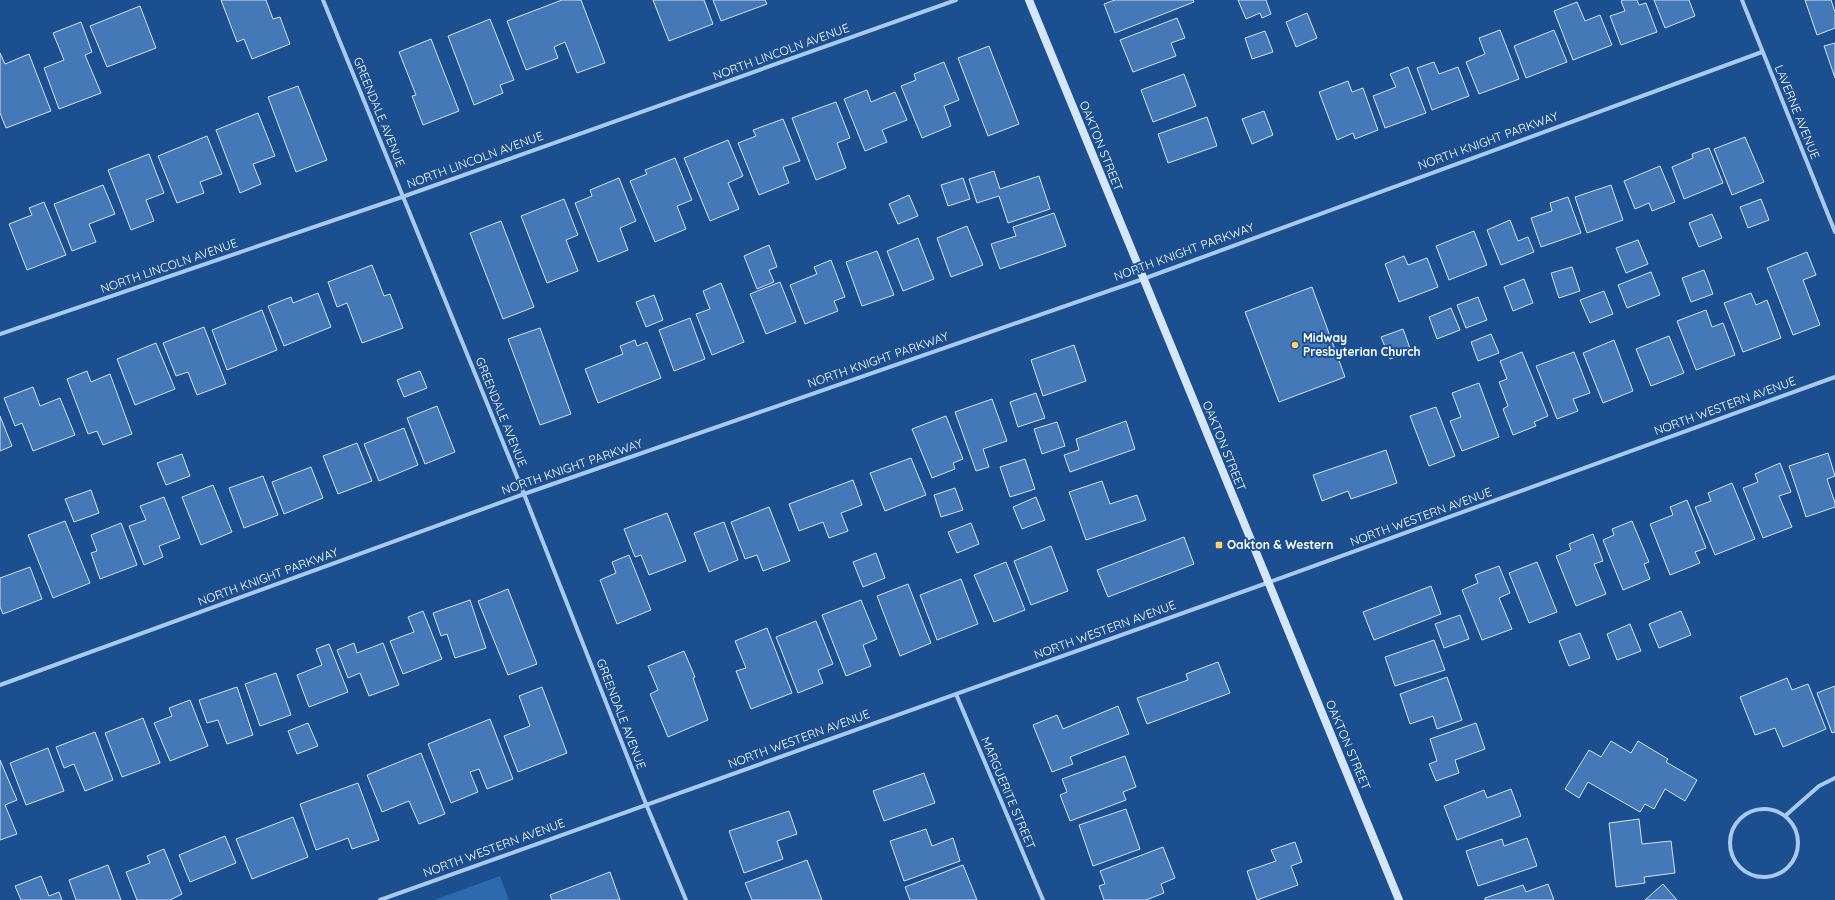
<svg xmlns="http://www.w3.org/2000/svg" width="1835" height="900" viewBox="0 0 1835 900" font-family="Quicksand,sans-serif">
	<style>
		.green { fill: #2e69ad }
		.building { fill: #4478b7; stroke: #cfe3fa }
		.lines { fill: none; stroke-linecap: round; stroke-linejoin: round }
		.street { stroke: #a9c9ee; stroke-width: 4 }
		.secondary { stroke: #d6e6fa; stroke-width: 8 }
		.poi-dot { fill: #ffd166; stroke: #1b4f8f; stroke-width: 1.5 }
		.labels { text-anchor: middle; stroke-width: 4; stroke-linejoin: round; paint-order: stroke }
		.street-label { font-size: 12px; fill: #fff; stroke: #1b4f8f }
		.poi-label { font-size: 12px; font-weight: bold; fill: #fff; stroke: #1b4f8f; text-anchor: start }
	</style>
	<rect width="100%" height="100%" fill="#1b4f8f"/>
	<path class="green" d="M 500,876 L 509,900 L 434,900 Z"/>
	<path class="building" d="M 221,0 L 266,0 L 273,19 L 280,17 L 290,44 L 252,59 L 244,39 L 237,42 Z
		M 562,0 L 581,0 L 605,63 L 577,73 L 565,42 L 554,47 L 558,58 L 526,70 L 507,21 Z
		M 653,0 L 704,0 L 713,24 L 669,41 Z
		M 713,0 L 765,0 L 767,4 L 721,21 Z
		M 1115,0 L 1193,0 L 1194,2 L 1115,33 L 1104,4 Z
		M 1238,0 L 1266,0 L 1271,14 L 1262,18 L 1260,13 L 1246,19 Z
		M 1623,0 L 1637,0 L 1639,5 L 1646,3 L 1657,32 L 1621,45 L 1610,16 L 1625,11 L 1621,1 Z
		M 1654,0 L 1689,0 L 1695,16 L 1665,28 Z
		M 1805,0 L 1831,0 L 1835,12 L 1835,28 L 1817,35 Z
		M 1577,2 L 1585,21 L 1600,15 L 1612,45 L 1573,60 L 1554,11 Z
		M 140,6 L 156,48 L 107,67 L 90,26 Z
		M 1307,13 L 1317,38 L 1296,47 L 1286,22 Z
		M 1177,18 L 1185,38 L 1171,43 L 1176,56 L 1133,72 L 1120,40 Z
		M 490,19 L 514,80 L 500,85 L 503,93 L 474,105 L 448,36 Z
		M 81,22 L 92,52 L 85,55 L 101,93 L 59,109 L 44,68 L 64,60 L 53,33 Z
		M 1500,30 L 1519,79 L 1479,94 L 1466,62 L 1485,54 L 1479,38 Z
		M 1554,30 L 1567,62 L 1526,78 L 1514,46 Z
		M 1265,31 L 1273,52 L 1252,59 L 1245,38 Z
		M 431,39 L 459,111 L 423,125 L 412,96 L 416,95 L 399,52 Z
		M 1835,43 L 1835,78 L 1824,46 Z
		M 989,46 L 1019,124 L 988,136 L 958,58 Z
		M 0,53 L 5,64 L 29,54 L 51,111 L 6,128 L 0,113 Z
		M 944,62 L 959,100 L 944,106 L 951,126 L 922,138 L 901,86 L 916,80 L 914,74 Z
		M 1434,62 L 1439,74 L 1458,67 L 1469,96 L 1432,110 L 1417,68 Z
		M 1408,67 L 1426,113 L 1385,128 L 1373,96 L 1396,87 L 1390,74 Z
		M 1184,74 L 1196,106 L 1153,122 L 1141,90 Z
		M 1348,81 L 1352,92 L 1363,88 L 1378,130 L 1355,139 L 1353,133 L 1337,140 L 1319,92 Z
		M 298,86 L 327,160 L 296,172 L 268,97 Z
		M 867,90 L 871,102 L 895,92 L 907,120 L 882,130 L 887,142 L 865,151 L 844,99 Z
		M 836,102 L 850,138 L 837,143 L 846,168 L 816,180 L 792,118 Z
		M 1264,111 L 1273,135 L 1252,144 L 1242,119 Z
		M 258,113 L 275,156 L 253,164 L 261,184 L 240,193 L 216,130 Z
		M 1207,117 L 1217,146 L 1168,163 L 1158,134 Z
		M 783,119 L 800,161 L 783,167 L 789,183 L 759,195 L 738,143 L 756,136 L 753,130 Z
		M 207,136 L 222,174 L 200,182 L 204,193 L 177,203 L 158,156 Z
		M 1745,137 L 1764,182 L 1732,195 L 1714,149 Z
		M 728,140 L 743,176 L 728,183 L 739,209 L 710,221 L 684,158 Z
		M 1709,148 L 1723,183 L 1684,199 L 1672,167 L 1693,158 L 1692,154 Z
		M 149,154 L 164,193 L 146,200 L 154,221 L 131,230 L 108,170 Z
		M 675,158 L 692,200 L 677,206 L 686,229 L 655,242 L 630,181 L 647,174 L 645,170 Z
		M 1660,166 L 1675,202 L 1652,211 L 1649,203 L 1635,209 L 1624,181 Z
		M 994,171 L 1000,189 L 1039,176 L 1050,209 L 1008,223 L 999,196 L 977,203 L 969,179 Z
		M 619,178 L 636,221 L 620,228 L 628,250 L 598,262 L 575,203 L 592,196 L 590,190 Z
		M 963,178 L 970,199 L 948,206 L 941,185 Z
		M 103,185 L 115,214 L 89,224 L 96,242 L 72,251 L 54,204 Z
		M 1611,185 L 1623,220 L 1587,233 L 1575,197 Z
		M 909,195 L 918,216 L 898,224 L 889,204 Z
		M 1568,197 L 1581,233 L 1541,247 L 1531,218 L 1552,211 L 1550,203 Z
		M 564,199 L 578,235 L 566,240 L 578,271 L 547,283 L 521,216 Z
		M 1761,199 L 1769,220 L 1748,228 L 1740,207 Z
		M 44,202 L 66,255 L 27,270 L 9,224 L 32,215 L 29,208 Z
		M 1054,213 L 1066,246 L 1000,269 L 991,244 L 1016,236 L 1013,227 Z
		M 1712,214 L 1722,238 L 1699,247 L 1689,223 Z
		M 1510,220 L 1518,241 L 1528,237 L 1534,252 L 1501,265 L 1487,230 Z
		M 501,221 L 534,307 L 503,319 L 470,233 Z
		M 967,226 L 983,265 L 951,277 L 937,238 Z
		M 1474,231 L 1487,265 L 1449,280 L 1436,246 Z
		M 918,238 L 934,279 L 903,291 L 887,251 Z
		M 1638,240 L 1648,264 L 1626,273 L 1616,248 Z
		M 769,245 L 777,267 L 769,270 L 774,282 L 757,289 L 744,256 Z
		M 877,251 L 894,295 L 862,306 L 846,262 Z
		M 1807,252 L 1816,275 L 1803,280 L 1820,325 L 1793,335 L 1767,268 Z
		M 1404,256 L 1408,265 L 1427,258 L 1438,287 L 1399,302 L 1385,264 Z
		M 831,260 L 845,297 L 834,301 L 838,311 L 805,324 L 790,285 L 817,274 L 814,267 Z
		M 372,265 L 384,296 L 390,294 L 403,328 L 362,343 L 347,303 L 337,307 L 328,282 Z
		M 1572,267 L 1580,291 L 1559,298 L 1551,273 Z
		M 1704,270 L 1713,294 L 1691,302 L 1682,278 Z
		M 1651,272 L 1660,295 L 1627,308 L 1618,285 Z
		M 1524,279 L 1533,303 L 1513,311 L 1504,287 Z
		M 780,282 L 796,322 L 766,334 L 750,294 Z
		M 721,283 L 744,342 L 712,355 L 696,314 L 710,309 L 703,291 Z
		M 1312,287 L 1345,377 L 1279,402 L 1245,312 Z
		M 1604,291 L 1613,314 L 1590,323 L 1580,300 Z
		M 318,293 L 331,327 L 284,346 L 268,306 L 291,297 L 293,303 Z
		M 1751,293 L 1756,305 L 1767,300 L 1781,338 L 1743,352 L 1724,303 Z
		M 654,295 L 663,320 L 646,327 L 636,302 Z
		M 1478,297 L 1487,320 L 1466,328 L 1457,305 Z
		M 1451,308 L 1460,330 L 1437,339 L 1429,317 Z
		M 262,310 L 277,350 L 227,370 L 212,330 Z
		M 1706,310 L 1712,327 L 1723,323 L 1735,355 L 1696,370 L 1677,321 Z
		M 690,318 L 705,359 L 674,371 L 659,330 Z
		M 204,327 L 226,384 L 197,395 L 188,372 L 176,376 L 163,343 Z
		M 540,328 L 571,414 L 540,425 L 508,339 Z
		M 1403,329 L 1411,351 L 1390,359 L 1381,337 Z
		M 1491,334 L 1499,353 L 1478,361 L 1471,342 Z
		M 1669,336 L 1684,373 L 1651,386 L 1636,349 Z
		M 635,340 L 637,346 L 647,342 L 661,378 L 598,403 L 585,369 L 623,354 L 620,346 Z
		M 1614,340 L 1633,391 L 1603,403 L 1583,353 Z
		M 156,343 L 175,389 L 135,405 L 117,359 Z
		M 1074,345 L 1086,381 L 1043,396 L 1031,360 Z
		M 1522,352 L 1548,416 L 1534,422 L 1536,426 L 1513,435 L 1503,409 L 1508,406 L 1499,382 L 1507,379 L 1500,361 Z
		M 1574,352 L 1590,393 L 1573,399 L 1578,411 L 1557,419 L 1536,366 Z
		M 87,371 L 91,382 L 110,374 L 132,434 L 103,445 L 97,431 L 88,434 L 67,379 Z
		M 420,371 L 427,388 L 404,397 L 397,380 Z
		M 1479,383 L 1499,437 L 1462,451 L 1450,421 L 1461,417 L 1452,393 Z
		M 33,387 L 40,406 L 60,398 L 75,435 L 33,451 L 22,423 L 15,426 L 4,398 Z
		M 1036,393 L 1045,418 L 1018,427 L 1010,402 Z
		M 992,399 L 1007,441 L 983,449 L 989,467 L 976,471 L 955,412 Z
		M 437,406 L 455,452 L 425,464 L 407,418 Z
		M 1436,407 L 1455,456 L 1429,466 L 1410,416 Z
		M 0,416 L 12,446 L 0,451 Z
		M 946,416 L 963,459 L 953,463 L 955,469 L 932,478 L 912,429 Z
		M 1126,421 L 1135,449 L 1070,472 L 1064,455 L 1079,450 L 1076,439 Z
		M 1057,422 L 1065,446 L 1042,454 L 1034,429 Z
		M 404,428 L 418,465 L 379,481 L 364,444 Z
		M 357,443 L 372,481 L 338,494 L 323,456 Z
		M 1386,450 L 1397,483 L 1351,499 L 1348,491 L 1322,501 L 1313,475 Z
		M 1828,453 L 1835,476 L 1827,479 L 1835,503 L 1835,507 L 1806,517 L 1789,466 Z
		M 182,454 L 190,476 L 166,485 L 157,463 Z
		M 911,458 L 926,495 L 885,511 L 870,473 Z
		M 1025,459 L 1035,489 L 1010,497 L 1000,467 Z
		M 1780,463 L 1791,492 L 1779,496 L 1792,527 L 1763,538 L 1743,488 L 1758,482 L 1755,474 Z
		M 311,467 L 323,498 L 284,514 L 272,482 Z
		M 263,476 L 278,515 L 244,528 L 229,488 Z
		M 853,480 L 862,505 L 841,513 L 848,531 L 829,538 L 823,522 L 799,531 L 789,504 Z
		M 1102,481 L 1110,504 L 1137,495 L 1146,520 L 1086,540 L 1069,492 Z
		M 1732,483 L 1755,539 L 1715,555 L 1695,507 L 1711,501 L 1708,493 Z
		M 213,485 L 232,532 L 201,545 L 182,497 Z
		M 955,488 L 963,510 L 941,517 L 934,495 Z
		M 91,490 L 99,513 L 74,522 L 65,499 Z
		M 164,497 L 180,538 L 159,546 L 163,557 L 144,565 L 129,526 L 146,520 L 140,506 Z
		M 1036,497 L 1045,520 L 1022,529 L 1013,507 Z
		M 1687,500 L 1706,548 L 1695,552 L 1700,563 L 1670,575 L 1650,524 L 1673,515 L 1670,507 Z
		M 769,507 L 790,561 L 763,571 L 757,555 L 745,559 L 731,522 Z
		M 667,513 L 686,561 L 649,575 L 641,555 L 635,557 L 624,529 Z
		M 65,521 L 90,583 L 53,598 L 28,535 Z
		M 1632,521 L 1649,562 L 1644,564 L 1650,579 L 1623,590 L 1603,540 L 1614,535 L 1612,529 Z
		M 724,522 L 738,560 L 709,572 L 694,533 Z
		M 121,523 L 137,565 L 100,579 L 91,553 L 97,551 L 91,535 Z
		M 971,523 L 979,544 L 957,553 L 948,532 Z
		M 1593,534 L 1603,561 L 1594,564 L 1606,594 L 1576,606 L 1556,556 L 1571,550 L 1569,544 Z
		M 1184,537 L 1194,564 L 1108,597 L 1097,570 Z
		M 1051,546 L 1068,591 L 1031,605 L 1014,561 Z
		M 876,553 L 885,578 L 863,587 L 853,562 Z
		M 629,555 L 651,610 L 617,624 L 600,580 L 616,573 L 612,562 Z
		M 1006,562 L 1025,610 L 994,622 L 974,575 Z
		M 1537,562 L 1557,612 L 1529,623 L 1509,573 Z
		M 1499,566 L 1510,593 L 1499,598 L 1512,629 L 1482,640 L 1462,590 L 1478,583 L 1475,575 Z
		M 30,567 L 42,599 L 3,614 L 0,607 L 0,578 Z
		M 961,579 L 978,624 L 937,640 L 920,595 Z
		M 908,584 L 931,643 L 900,656 L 877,596 Z
		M 1431,586 L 1441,614 L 1374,640 L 1363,612 Z
		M 508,589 L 537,664 L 508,675 L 478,601 Z
		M 470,600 L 486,648 L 455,658 L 447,634 L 441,636 L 433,613 Z
		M 861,600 L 877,639 L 863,645 L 871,666 L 846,676 L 822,615 Z
		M 423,611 L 442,659 L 403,674 L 390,641 L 414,632 L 408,617 Z
		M 1681,611 L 1691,635 L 1659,648 L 1649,624 Z
		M 1460,615 L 1469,639 L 1444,648 L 1435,624 Z
		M 816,621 L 833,664 L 818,670 L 823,683 L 798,693 L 776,637 Z
		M 1630,624 L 1641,651 L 1617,660 L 1607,634 Z
		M 767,628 L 792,693 L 751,709 L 736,671 L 746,668 L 735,641 Z
		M 1580,633 L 1590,658 L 1569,666 L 1559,641 Z
		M 1434,640 L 1445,670 L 1395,686 L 1385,657 Z
		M 354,643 L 357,653 L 383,643 L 399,685 L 369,696 L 360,673 L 348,678 L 337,650 Z
		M 329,644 L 348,692 L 309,707 L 297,675 L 322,665 L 316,649 Z
		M 684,651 L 695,677 L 693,678 L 708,720 L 668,737 L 650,694 L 658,690 L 648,666 Z
		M 1218,662 L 1230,693 L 1147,724 L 1137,698 L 1188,680 L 1186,674 Z
		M 276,673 L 291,715 L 260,726 L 245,684 Z
		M 1447,677 L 1462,720 L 1437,729 L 1433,716 L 1410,724 L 1400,694 Z
		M 1787,678 L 1792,690 L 1808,684 L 1826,729 L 1783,747 L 1775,728 L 1755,735 L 1740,697 Z
		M 1835,686 L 1835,732 L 1832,733 L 1817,693 Z
		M 237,687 L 253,735 L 227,744 L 218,720 L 207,723 L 199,700 Z
		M 542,687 L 567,753 L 518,772 L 504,736 L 530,726 L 519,696 Z
		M 190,700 L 208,746 L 170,761 L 154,723 L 172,716 L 169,708 Z
		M 1118,706 L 1129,734 L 1070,757 L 1073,764 L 1052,772 L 1033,725 L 1057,715 L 1063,729 Z
		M 143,718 L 160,763 L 122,777 L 105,733 Z
		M 490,719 L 513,779 L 487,789 L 479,769 L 470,772 L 478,792 L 451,803 L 428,744 Z
		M 308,723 L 318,746 L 297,754 L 288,731 Z
		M 1476,723 L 1485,749 L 1455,760 L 1459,773 L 1436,781 L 1429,764 L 1437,761 L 1430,739 Z
		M 95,732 L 113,780 L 85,791 L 74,764 L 64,768 L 56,747 Z
		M 1611,741 L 1631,753 L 1638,741 L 1668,759 L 1666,762 L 1697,780 L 1685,801 L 1665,789 L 1654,809 L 1645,804 L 1640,812 L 1588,782 L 1579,798 L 1565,789 L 1589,750 L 1601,757 Z
		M 48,748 L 64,791 L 26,805 L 10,763 Z
		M 421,753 L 445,814 L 419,824 L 409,801 L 382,812 L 367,775 Z
		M 1125,756 L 1136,787 L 1123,792 L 1126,800 L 1070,821 L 1060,795 L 1067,792 L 1062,779 Z
		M 0,760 L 17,800 L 5,805 L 17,834 L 0,840 Z
		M 924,773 L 935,803 L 884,821 L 873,791 Z
		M 358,783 L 379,840 L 352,849 L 348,838 L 316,850 L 300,804 Z
		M 1511,789 L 1521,816 L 1457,840 L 1444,806 L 1484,790 L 1487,798 Z
		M 1126,809 L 1140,849 L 1093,866 L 1079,825 Z
		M 789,811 L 797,834 L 777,841 L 783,859 L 744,873 L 729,831 Z
		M 293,817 L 308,857 L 252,879 L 236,839 Z
		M 1639,819 L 1642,844 L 1671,841 L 1675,873 L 1644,877 L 1645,883 L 1616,887 L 1609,823 Z
		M 926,829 L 932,846 L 953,838 L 960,861 L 904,881 L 890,841 Z
		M 225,836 L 236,863 L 190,882 L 179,855 Z
		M 1527,838 L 1537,866 L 1478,886 L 1466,851 L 1502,839 L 1504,846 Z
		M 1295,842 L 1302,862 L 1291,866 L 1298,885 L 1257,900 L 1247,871 L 1276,861 L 1271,850 Z
		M 1163,847 L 1175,878 L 1161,884 L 1164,893 L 1146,900 L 1104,900 L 1099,886 L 1105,884 L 1100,871 Z
		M 164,849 L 182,894 L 170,900 L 137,900 L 126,872 L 150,863 L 147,856 Z
		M 807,860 L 822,900 L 752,900 L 745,883 Z
		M 108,865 L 121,900 L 76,900 L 69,880 Z
		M 963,865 L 977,900 L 910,900 L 905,887 Z
		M 610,872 L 620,900 L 552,900 L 550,895 Z
		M 41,876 L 49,896 L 59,892 L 62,900 L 21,900 L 15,886 Z
		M 1548,884 L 1554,900 L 1485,900 L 1485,898 L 1523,885 L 1526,892 Z
		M 1663,884 L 1677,900 L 1645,900 Z"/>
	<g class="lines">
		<path class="street" d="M 323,0 L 524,494 L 646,804 L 686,900
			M 1742,0 L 1835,232
			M 0,334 L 402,197 L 956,0
			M 0,685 L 524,494 L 1143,279 L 1762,52
			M 956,694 L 1043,900
			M1730 843a34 34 0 1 1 68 0a34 34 0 1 1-68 0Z
			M 1785,816 L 1819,786 L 1835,778
			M 380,900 L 1267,583 L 1835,377"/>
		<path class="secondary" d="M 1029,0 L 1399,900"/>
	</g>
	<g class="poi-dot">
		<circle cx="1295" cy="345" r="4"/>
		<rect x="1215" y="541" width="8" height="8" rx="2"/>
	</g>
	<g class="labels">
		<g class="street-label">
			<text transform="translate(781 52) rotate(-20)" y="4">NORTH LINCOLN AVENUE</text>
			<text transform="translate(379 112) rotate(68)" y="4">GREENDALE AVENUE</text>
			<text transform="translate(1797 112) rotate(68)" y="4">LAVERNE AVENUE</text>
			<text transform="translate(1488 141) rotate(-20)" y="4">NORTH KNIGHT PARKWAY</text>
			<text transform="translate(1101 146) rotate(68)" y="4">OAKTON STREET</text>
			<text transform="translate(475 160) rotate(-20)" y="4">NORTH LINCOLN AVENUE</text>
			<text transform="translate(1184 252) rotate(-20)" y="4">NORTH KNIGHT PARKWAY</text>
			<text transform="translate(169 266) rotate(-19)" y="4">NORTH LINCOLN AVENUE</text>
			<text transform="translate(878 360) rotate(-19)" y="4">NORTH KNIGHT PARKWAY</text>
			<text transform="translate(1725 406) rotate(-20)" y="4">NORTH WESTERN AVENUE</text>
			<text transform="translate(501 412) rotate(68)" y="4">GREENDALE AVENUE</text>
			<text transform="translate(1224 446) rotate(68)" y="4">OAKTON STREET</text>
			<text transform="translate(572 467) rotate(-19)" y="4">NORTH KNIGHT PARKWAY</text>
			<text transform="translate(1421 517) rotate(-20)" y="4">NORTH WESTERN AVENUE</text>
			<text transform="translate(268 577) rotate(-20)" y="4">NORTH KNIGHT PARKWAY</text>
			<text transform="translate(1105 630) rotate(-20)" y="4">NORTH WESTERN AVENUE</text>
			<text transform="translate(621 714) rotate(69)" y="4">GREENDALE AVENUE</text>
			<text transform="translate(799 739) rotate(-20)" y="4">NORTH WESTERN AVENUE</text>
			<text transform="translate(1348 745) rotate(67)" y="4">OAKTON STREET</text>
			<text transform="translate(1008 793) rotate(67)" y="4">MARGUERITE STREET</text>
			<text transform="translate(494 848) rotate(-20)" y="4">NORTH WESTERN AVENUE</text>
		</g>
		<g class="poi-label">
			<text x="1303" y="342">Midway<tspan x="1303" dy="14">Presbyterian Church</tspan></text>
			<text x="1227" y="549">Oakton &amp; Western</text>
		</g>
	</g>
</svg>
